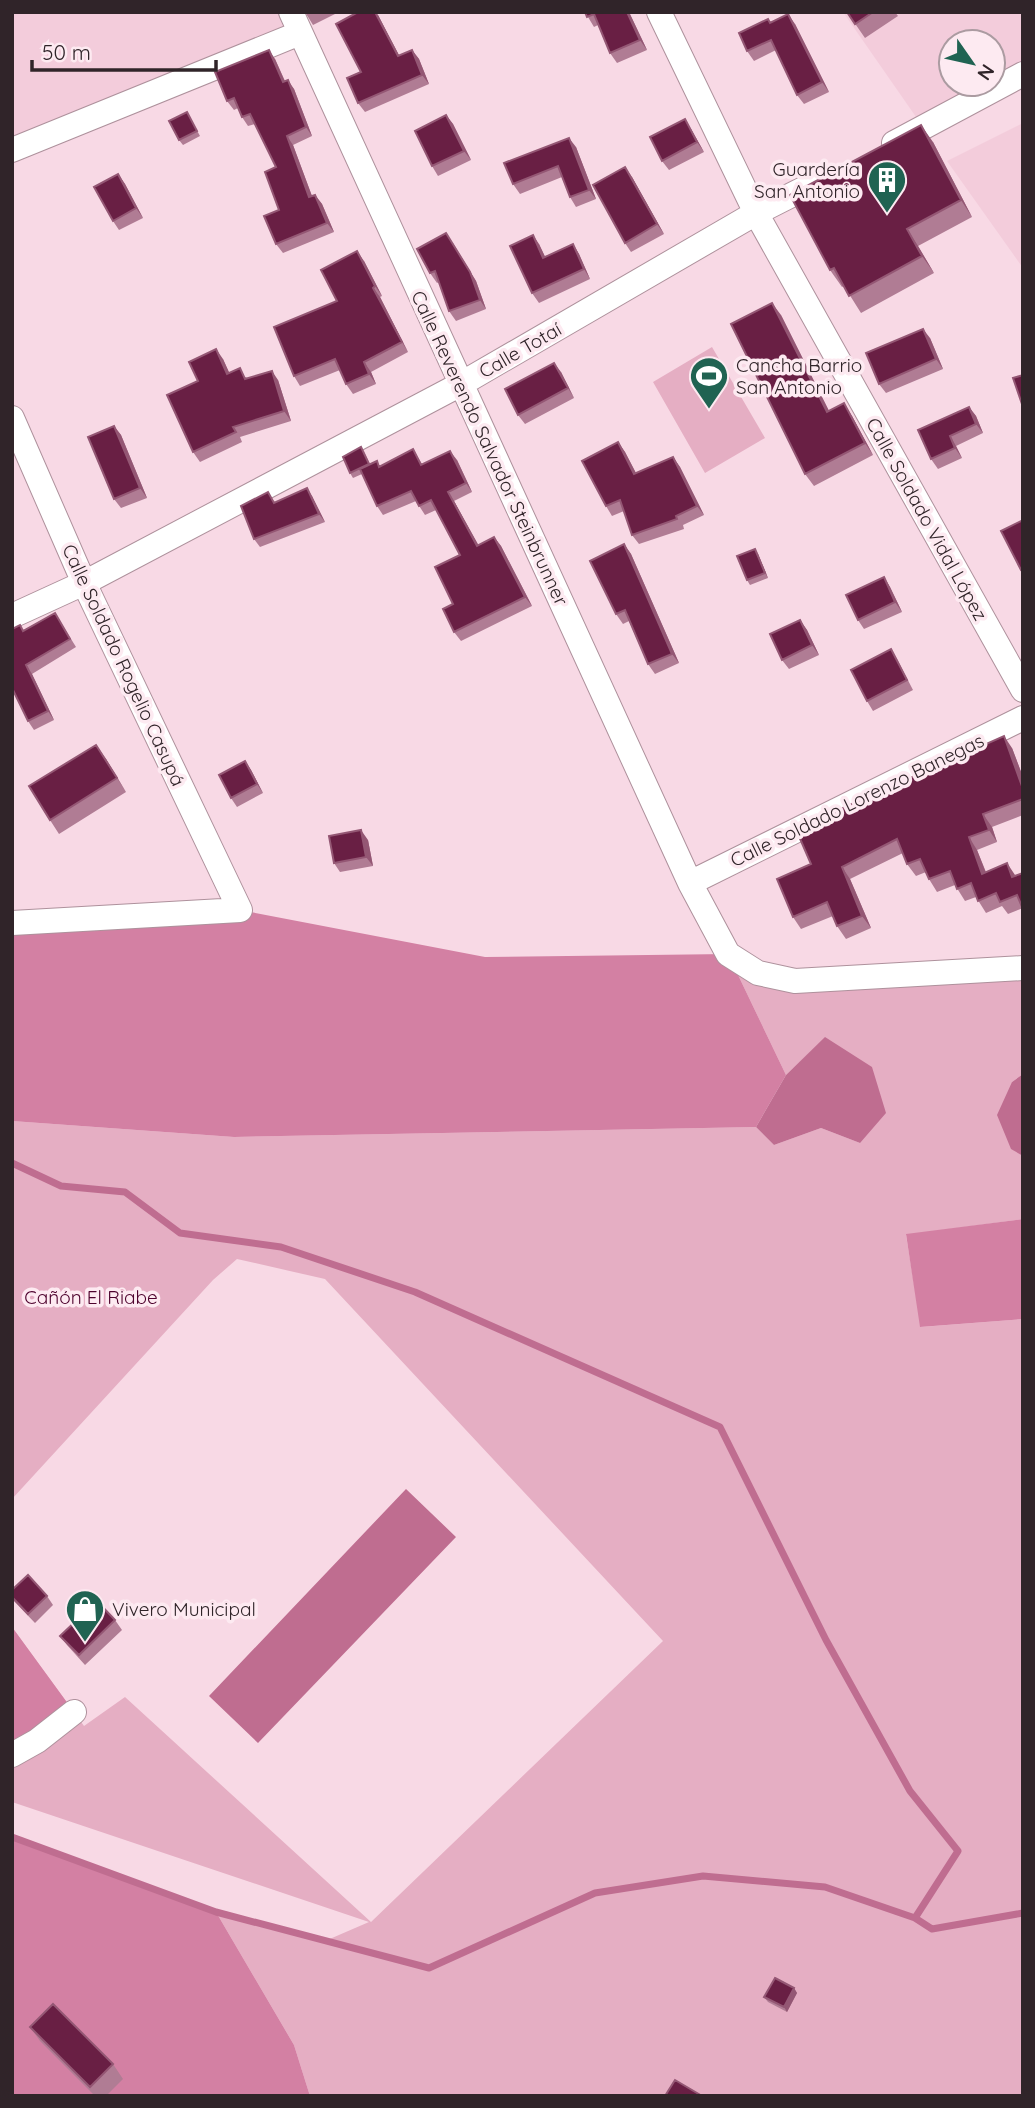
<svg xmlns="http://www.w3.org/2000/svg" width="1035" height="2108" viewBox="0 0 1035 2108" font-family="Quicksand,sans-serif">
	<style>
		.built { fill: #f3ccdb; fill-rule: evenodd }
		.green { fill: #e5aec3 }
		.forest { fill: #d380a3 }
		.water { fill: #bf6d90 }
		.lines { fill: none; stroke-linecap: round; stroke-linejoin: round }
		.stream { stroke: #bf6d90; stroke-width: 7 }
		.minor-casing { stroke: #ae919c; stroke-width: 26 }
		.minor { stroke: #fff; stroke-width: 24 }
		.wall { fill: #b07c94 }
		.shaded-wall { fill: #945774 }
		.building { fill: #691f44; stroke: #945774; stroke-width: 2 }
		.labels { text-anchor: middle; stroke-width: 7; stroke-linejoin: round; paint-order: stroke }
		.poi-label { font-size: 19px; fill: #302429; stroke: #fdeaf1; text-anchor: start }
		.street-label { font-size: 19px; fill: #302429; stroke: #fdeaf1 }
		.park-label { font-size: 19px; fill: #4e022d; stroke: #fdeaf1 }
	</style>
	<rect width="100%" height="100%" fill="#f8d9e5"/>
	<path class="built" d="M 12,12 L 291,12 L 300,33 L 12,150 Z
		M 843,12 L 1023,12 L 1023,74 L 923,127 ZM 951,42 L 993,42 L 993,84 L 951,84 Z
		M 1023,123 L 1023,268 L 947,161 Z"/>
	<path class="green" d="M 712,347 L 765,438 L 705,473 L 653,382 Z
		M 728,954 L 758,973 L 1023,968 L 1023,1074 L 1012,1082 L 1011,1148 L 1023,1156 L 1023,1219 L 906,1235 L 921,1327 L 1023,1319 L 1023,2096 L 310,2096 L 294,2045 L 216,1912 L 325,1941 L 369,1922 L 12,1802 L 12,1627 L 84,1726 L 125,1697 L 371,1922 L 663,1641 L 325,1279 L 237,1259 L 213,1280 L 12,1499 L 12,1121 L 234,1137 L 756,1127 L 774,1145 L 821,1128 L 860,1143 L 825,1038 L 786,1075 Z"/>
	<path class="forest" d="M 240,910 L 485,957 L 728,954 L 786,1075 L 756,1127 L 234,1137 L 12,1121 L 12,923 Z
		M 1023,1219 L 1023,1319 L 920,1327 L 906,1234 Z
		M 12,1627 L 74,1712 L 12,1755 Z
		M 12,1837 L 216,1912 L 294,2045 L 310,2096 L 12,2096 Z"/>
	<path class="water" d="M 825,1037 L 872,1067 L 886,1113 L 860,1143 L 821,1128 L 774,1145 L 756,1127 L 786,1075 Z
		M 1023,1074 L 1023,1156 L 1011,1149 L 997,1115 L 1012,1082 Z
		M 406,1489 L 456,1537 L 258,1743 L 209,1696 Z"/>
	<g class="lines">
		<path class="stream" d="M 12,1163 L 61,1186 L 125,1192 L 180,1233 L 281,1247 L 415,1292 L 720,1427 L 826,1640 L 910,1791 L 958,1851 L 915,1918
			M 12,1837 L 216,1912 L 429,1968 L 595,1893 L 703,1876 L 825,1887 L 915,1918 L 932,1929 L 1023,1913"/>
		<g class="minor-casing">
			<path id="minor" d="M 291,12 L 690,883 L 728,954 L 758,973 L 795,981 L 1023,968
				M 659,12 L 756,213 L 1023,690
				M 894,143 L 1023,74
				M 12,150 L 300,33
				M 12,418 L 84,583 L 240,910 L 12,923
				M 12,616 L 84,583 L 461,384 L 756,213 L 821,180
				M 690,883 L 1023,718
				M 12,1755 L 37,1741 L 74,1712"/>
		</g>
		<use href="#minor" class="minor"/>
	</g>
	<path class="wall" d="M 305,12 L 334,12 L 335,14 L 313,25 Z
		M 585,12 L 629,12 L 647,50 L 617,63 L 610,53 L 598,25 L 594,27 Z
		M 847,12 L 895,12 L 898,16 L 865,38 Z
		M 378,15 L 399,55 L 412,50 L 419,59 L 429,84 L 365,112 L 358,103 L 361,72 Z
		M 768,19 L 771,23 L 795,24 L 829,92 L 804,104 L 797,95 L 776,50 L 754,61 L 747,51 Z
		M 275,59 L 285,81 L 294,89 L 312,136 L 293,145 L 312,196 L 315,195 L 322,204 L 334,232 L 283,253 L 276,244 L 279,210 L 276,167 L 255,124 L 248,126 L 242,117 L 238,108 L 234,110 L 227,101 Z
		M 187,112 L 200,136 L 183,145 L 179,140 Z
		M 446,115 L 453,124 L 471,160 L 438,176 L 432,166 Z
		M 691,129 L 704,152 L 669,170 L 662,161 Z
		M 933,142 L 972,217 L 918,246 L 934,273 L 861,313 L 844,286 L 842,287 L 830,270 Z
		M 576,147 L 596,199 L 576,207 L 570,197 L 562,177 L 520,194 L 513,184 Z
		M 118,174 L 125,184 L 143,218 L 119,230 L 113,221 Z
		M 632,177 L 664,234 L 631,252 L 625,243 Z
		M 453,243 L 476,281 L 486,309 L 456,321 L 449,311 L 439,282 L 437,283 L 430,273 Z
		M 539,244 L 545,257 L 573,244 L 579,254 L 590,279 L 539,303 L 532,293 Z
		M 364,261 L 382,296 L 380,297 L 408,352 L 371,372 L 376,384 L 353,394 L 346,384 L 340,370 L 300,386 L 294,376 L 337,301 Z
		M 781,315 L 829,411 L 852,416 L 873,455 L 814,486 L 805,474 Z
		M 930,338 L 943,369 L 886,393 L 879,384 Z
		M 223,359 L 229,373 L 248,378 L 278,380 L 291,421 L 240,437 L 242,442 L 200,462 L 193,452 L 198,381 Z
		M 561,372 L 574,398 L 525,424 L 518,415 Z
		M 969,407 L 976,416 L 983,433 L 956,446 L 962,458 L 938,469 L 931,459 Z
		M 114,426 L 121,435 L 147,498 L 121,508 L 114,499 Z
		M 618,442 L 625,452 L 636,473 L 673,457 L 680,467 L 704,515 L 683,525 L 684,529 L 639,544 L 632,535 L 624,511 L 612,516 L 606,506 Z
		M 413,449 L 422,464 L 457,460 L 472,492 L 454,501 L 478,545 L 494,537 L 501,546 L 532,606 L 461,641 L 454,632 L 453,604 L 460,555 L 436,510 L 425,515 L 416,501 L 383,515 L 377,506 L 362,474 L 353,478 L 350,473 L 364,452 L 370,464 L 380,466 Z
		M 268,492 L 275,503 L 312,496 L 325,522 L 260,547 L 254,539 Z
		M 624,544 L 631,554 L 679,663 L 655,674 L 648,664 L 629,621 L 623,624 L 616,614 Z
		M 758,554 L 768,578 L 750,585 L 747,580 Z
		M 884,577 L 890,587 L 902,612 L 864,629 L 858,620 Z
		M 55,613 L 76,647 L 32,674 L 54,720 L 34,730 L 28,721 L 24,630 Z
		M 800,620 L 807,630 L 819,655 L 789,669 L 782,660 Z
		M 891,649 L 897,659 L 913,690 L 873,711 L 867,701 Z
		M 1012,748 L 1023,777 L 1023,815 L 992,827 L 997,842 L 977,850 L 986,872 L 1007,863 L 1023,908 L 1008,914 L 1002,906 L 986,913 L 976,897 L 965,901 L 955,885 L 937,892 L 929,879 L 926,872 L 916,876 L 907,864 L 903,853 L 850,879 L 871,928 L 846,939 L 837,926 L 833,916 L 801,929 L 793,917 L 811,864 Z
		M 106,759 L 126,792 L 59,834 L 50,820 Z
		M 245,761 L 251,770 L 263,793 L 237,807 L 231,798 Z
		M 368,840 L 373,866 L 340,872 L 334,863 Z
		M 12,1590 L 47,1596 L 53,1605 L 35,1623 L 12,1599 Z
		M 115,1620 L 122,1630 L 85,1665 L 67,1645 L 60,1636 Z
		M 794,1988 L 797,1993 L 787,2012 L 768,2002 L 764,1997 Z
		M 30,2027 L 113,2064 L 123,2079 L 106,2096 L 95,2096 L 40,2041 Z"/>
	<path class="shaded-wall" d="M 375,12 L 378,15 L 404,65 L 398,56 Z
		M 627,12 L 629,12 L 647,50 L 640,40 Z
		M 788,14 L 795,24 L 829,92 L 822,82 Z
		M 269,50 L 275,59 L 289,91 L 283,82 Z
		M 412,50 L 419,59 L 429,84 L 422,75 Z
		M 288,80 L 294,89 L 312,136 L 306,127 Z
		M 446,115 L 453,124 L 471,160 L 464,151 Z
		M 685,119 L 691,129 L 704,152 L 697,142 Z
		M 921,125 L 933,142 L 972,217 L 961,200 Z
		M 287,136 L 293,145 L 316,207 L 309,197 Z
		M 569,138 L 576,147 L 596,199 L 589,190 Z
		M 625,167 L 632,177 L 664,234 L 657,224 Z
		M 118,174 L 125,184 L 143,218 L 136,208 Z
		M 315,195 L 322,204 L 334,232 L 327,223 Z
		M 907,229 L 918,246 L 934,273 L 922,256 Z
		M 446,233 L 476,281 L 486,309 L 480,300 Z
		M 533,235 L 539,244 L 550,267 L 543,258 Z
		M 573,244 L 579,254 L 590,279 L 584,269 Z
		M 357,251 L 364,261 L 382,296 L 375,286 Z
		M 373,288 L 380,297 L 408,352 L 402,342 Z
		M 772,303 L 781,315 L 836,425 L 827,412 Z
		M 923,329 L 930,338 L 943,369 L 936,359 Z
		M 216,349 L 223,359 L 234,383 L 227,374 Z
		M 364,362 L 371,372 L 376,384 L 369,374 Z
		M 554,363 L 561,372 L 574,398 L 568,388 Z
		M 272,371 L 278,380 L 291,421 L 284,411 Z
		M 844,403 L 852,416 L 873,455 L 865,443 Z
		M 969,407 L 976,416 L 983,433 L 976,424 Z
		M 114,426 L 121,435 L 147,498 L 140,488 Z
		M 950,436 L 956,446 L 962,458 L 955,448 Z
		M 618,442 L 625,452 L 641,483 L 634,474 Z
		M 450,451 L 457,460 L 472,492 L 466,483 Z
		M 673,457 L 680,467 L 704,515 L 697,506 Z
		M 307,488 L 312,496 L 325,522 L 319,514 Z
		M 448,492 L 454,501 L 484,555 L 477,546 Z
		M 494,537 L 501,546 L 532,606 L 525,597 Z
		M 624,544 L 631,554 L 679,663 L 672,654 Z
		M 755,549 L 758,554 L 768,578 L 765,573 Z
		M 884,577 L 890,587 L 902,612 L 895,602 Z
		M 800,620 L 807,630 L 819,655 L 812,645 Z
		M 26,665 L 32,674 L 54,720 L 48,711 Z
		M 1004,736 L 1012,748 L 1023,777 L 1023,789 Z
		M 96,745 L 106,759 L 126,792 L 117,778 Z
		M 245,761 L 251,770 L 263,793 L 257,784 Z
		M 983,814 L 992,827 L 997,842 L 989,830 Z
		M 361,830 L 368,840 L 373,866 L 366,857 Z
		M 969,837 L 977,850 L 991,886 L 982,874 Z
		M 1007,863 L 1015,875 L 1012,877 Z
		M 842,867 L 850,879 L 871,928 L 862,916 Z
		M 794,1988 L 797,1993 L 787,2012 L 784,2007 Z"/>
	<path class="building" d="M 358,12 L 375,12 L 398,56 L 412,50 L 422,75 L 358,103 L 347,78 L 361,72 L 336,24 Z
		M 585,12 L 627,12 L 640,40 L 610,53 L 594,14 L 587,17 Z
		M 847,12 L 873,12 L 855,24 Z
		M 788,14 L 822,82 L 797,95 L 771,40 L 747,51 L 739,33 L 768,19 L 770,23 Z
		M 269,50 L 283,82 L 288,80 L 306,127 L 287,136 L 309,197 L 315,195 L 327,223 L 276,244 L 264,216 L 279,210 L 265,172 L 276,167 L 250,114 L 242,117 L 234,98 L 227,101 L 215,72 Z
		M 187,112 L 197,131 L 179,140 L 169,121 Z
		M 446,115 L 464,151 L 432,166 L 415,131 Z
		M 685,119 L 697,142 L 662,161 L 650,137 Z
		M 921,125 L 961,200 L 907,229 L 922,256 L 849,296 L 834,268 L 830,270 L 790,195 Z
		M 569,138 L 589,190 L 570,197 L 558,166 L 513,184 L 504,163 Z
		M 625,167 L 657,224 L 625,243 L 593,185 Z
		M 118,174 L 136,208 L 113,221 L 94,187 Z
		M 446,233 L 470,272 L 480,300 L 449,311 L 435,271 L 430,273 L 417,249 Z
		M 533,235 L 543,258 L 573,244 L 584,269 L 532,293 L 510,246 Z
		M 357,251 L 375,286 L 373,288 L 402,342 L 364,362 L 369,374 L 346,384 L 335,359 L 294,376 L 274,327 L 337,301 L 321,270 Z
		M 772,303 L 827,412 L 844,403 L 865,443 L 805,474 L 731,324 Z
		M 923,329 L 936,359 L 879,384 L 866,353 Z
		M 216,349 L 227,374 L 240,368 L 245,379 L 272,371 L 284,411 L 233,427 L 236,432 L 193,452 L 167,395 L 198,381 L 189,362 Z
		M 554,363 L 568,388 L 518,415 L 505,389 Z
		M 1023,375 L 1023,407 L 1013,378 Z
		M 969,407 L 976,424 L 950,436 L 955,448 L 931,459 L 918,430 Z
		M 114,426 L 140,488 L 114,499 L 88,437 Z
		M 618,442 L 634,474 L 673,457 L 697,506 L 676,516 L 677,519 L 632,535 L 620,500 L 606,506 L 582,461 Z
		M 361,447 L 369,464 L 350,473 L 343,457 Z
		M 413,449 L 421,465 L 450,451 L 466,483 L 448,492 L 477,546 L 494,537 L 525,597 L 454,632 L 443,609 L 453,604 L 435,567 L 460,555 L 431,500 L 419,506 L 411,491 L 377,506 L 360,469 L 377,461 L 379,467 Z
		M 307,488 L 319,514 L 254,539 L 241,506 L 268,492 L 274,503 Z
		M 1023,520 L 1023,569 L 1021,570 L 1001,531 Z
		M 624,544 L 672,654 L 648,664 L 625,610 L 616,614 L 590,561 Z
		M 755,549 L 765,573 L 747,580 L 737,556 Z
		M 884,577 L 895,602 L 858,620 L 846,595 Z
		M 55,613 L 70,639 L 26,665 L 48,711 L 28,721 L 12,688 L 12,629 L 20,625 L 23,631 Z
		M 800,620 L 812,645 L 782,660 L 770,634 Z
		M 891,649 L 907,680 L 867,701 L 851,670 Z
		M 1004,736 L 1023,789 L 1023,799 L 983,814 L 989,830 L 969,837 L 982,874 L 1007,863 L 1012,877 L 1023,873 L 1023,909 L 1017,895 L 1000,902 L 996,893 L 978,901 L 971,883 L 957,889 L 950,871 L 929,879 L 920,859 L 907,864 L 897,839 L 842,867 L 862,916 L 837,926 L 827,902 L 793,917 L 777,879 L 811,864 L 798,834 L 830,821 L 827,815 Z
		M 96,745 L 117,778 L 50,820 L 29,786 Z
		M 245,761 L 257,784 L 231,798 L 219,775 Z
		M 361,830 L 366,857 L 334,863 L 329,836 Z
		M 28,1575 L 47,1596 L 28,1614 L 12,1597 L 12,1590 Z
		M 97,1601 L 115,1620 L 79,1655 L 60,1636 Z
		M 775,1978 L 794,1988 L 784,2007 L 764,1997 Z
		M 53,2004 L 113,2064 L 90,2087 L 30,2027 Z
		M 675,2080 L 702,2096 L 665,2096 Z"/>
	<defs>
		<g id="building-pin" transform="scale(2.0125)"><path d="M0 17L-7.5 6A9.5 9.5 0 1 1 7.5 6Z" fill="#206352" stroke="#fdeaf1"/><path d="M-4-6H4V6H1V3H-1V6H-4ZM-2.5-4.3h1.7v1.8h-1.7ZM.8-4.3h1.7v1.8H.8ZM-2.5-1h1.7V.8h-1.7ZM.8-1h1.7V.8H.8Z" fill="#fff"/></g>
		<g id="stadium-pin" transform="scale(2.0125)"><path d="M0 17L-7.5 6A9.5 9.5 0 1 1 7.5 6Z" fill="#206352" stroke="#fdeaf1"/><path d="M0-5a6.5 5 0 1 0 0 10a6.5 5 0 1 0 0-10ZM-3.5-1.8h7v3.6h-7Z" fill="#fff"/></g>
		<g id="shop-pin" transform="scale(2.0125)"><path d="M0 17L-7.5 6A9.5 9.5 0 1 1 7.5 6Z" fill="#206352" stroke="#fdeaf1"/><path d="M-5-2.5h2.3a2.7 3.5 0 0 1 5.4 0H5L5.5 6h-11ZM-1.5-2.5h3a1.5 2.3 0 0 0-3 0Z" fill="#fff"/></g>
	</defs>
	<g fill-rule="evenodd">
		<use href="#building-pin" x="887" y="180"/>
		<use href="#stadium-pin" x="709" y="376"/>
		<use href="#shop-pin" x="85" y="1609"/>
	</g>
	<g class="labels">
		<g class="poi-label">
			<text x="860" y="176" text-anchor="end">Guardería<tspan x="860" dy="22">San Antonio</tspan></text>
			<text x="736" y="372">Cancha Barrio<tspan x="736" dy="22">San Antonio</tspan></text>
			<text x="112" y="1616">Vivero Municipal</text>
		</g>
		<g class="street-label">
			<text transform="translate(520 350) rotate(-30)" y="7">Calle Totaí</text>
			<text transform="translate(490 448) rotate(65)" y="7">Calle Reverendo Salvador Steinbrunner</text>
			<text transform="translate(927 519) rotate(61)" y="7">Calle Soldado Vidal López</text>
			<text transform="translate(124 665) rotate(65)" y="7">Calle Soldado Rogelio Casupá</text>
			<text transform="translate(857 800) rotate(-26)" y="7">Calle Soldado Lorenzo Banegas</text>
		</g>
		<g class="park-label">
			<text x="91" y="1304">Cañón El Riabe</text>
		</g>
	</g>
	<rect width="1035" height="2108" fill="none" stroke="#302429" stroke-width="28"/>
	<g transform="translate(972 63) rotate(124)"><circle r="33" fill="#fdeaf1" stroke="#ab9ba1" stroke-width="2"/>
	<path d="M0-5L12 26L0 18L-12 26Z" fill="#206352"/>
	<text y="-10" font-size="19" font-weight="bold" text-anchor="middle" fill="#302429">N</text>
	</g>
	<path d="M32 60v10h184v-10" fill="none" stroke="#302429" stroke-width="3.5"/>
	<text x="42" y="60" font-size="21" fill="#302429" stroke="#fdeaf1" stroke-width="5" paint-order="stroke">50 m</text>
</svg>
